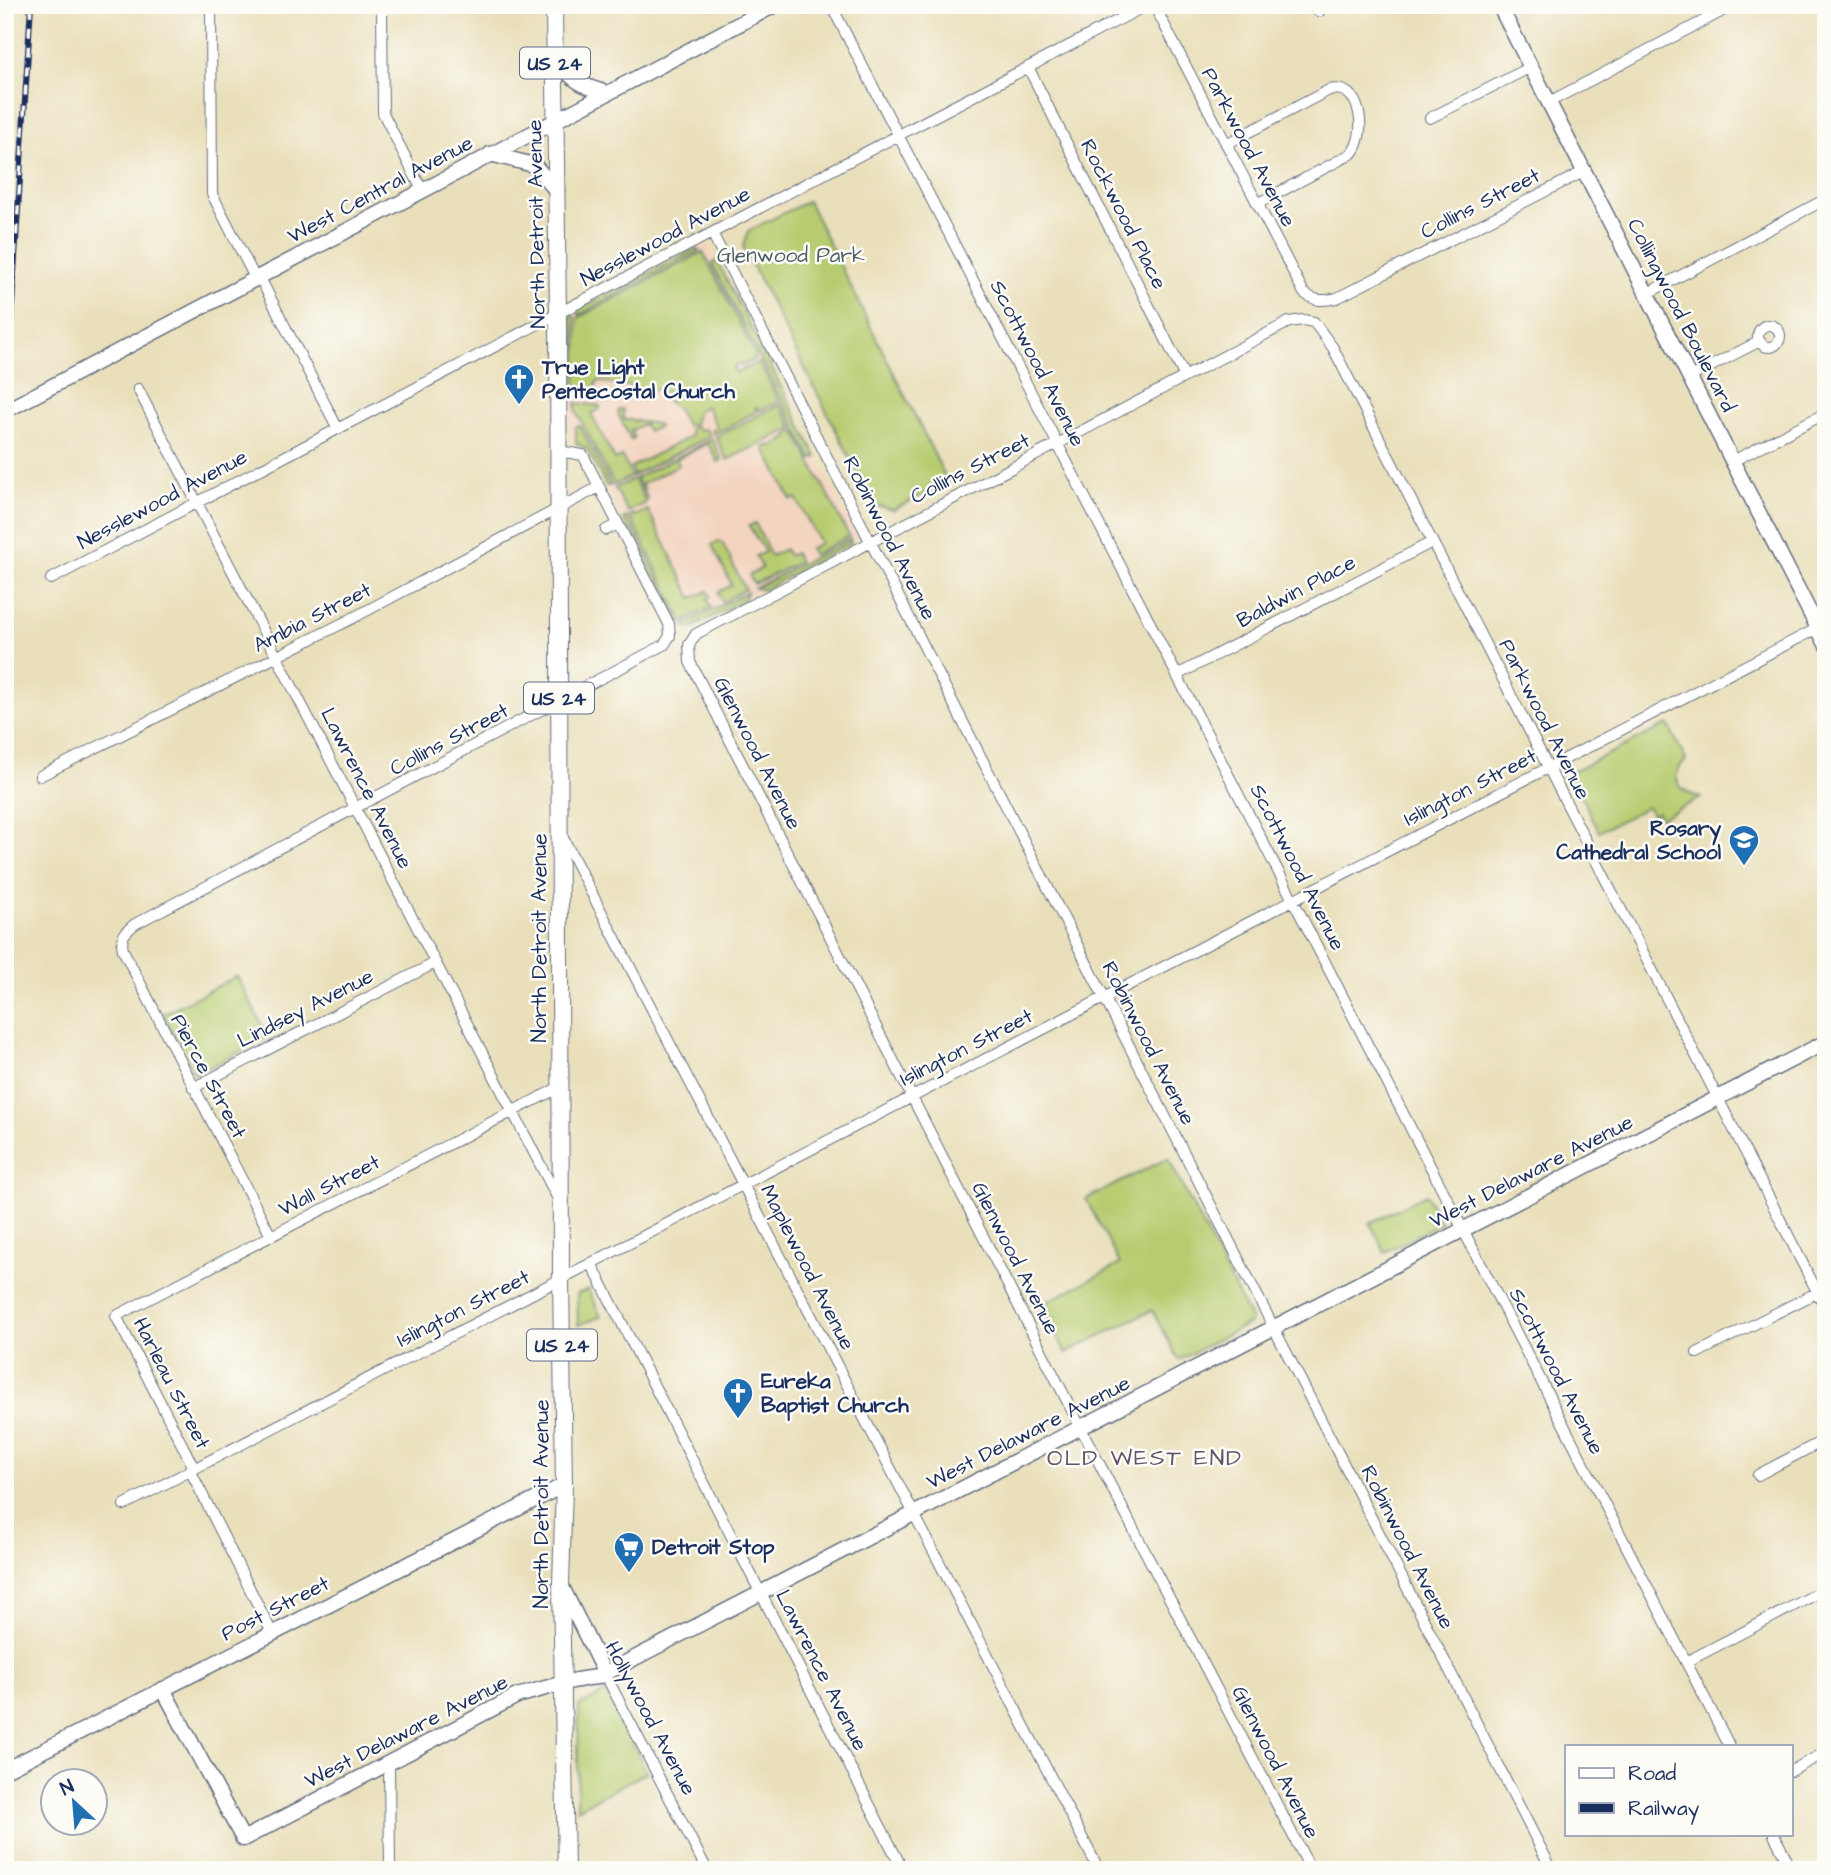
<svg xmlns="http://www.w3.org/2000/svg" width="1831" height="1875" viewBox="0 0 1831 1875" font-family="'Architects Daughter',sans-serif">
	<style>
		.built { fill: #f3d4bf }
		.green { fill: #b7cc70; stroke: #697e67; stroke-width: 2 }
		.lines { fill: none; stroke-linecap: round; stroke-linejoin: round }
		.street-casing { stroke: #636d7e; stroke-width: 12 }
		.secondary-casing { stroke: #636d7e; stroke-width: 17 }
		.primary-casing { stroke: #636d7e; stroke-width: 18 }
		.street { stroke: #fff; stroke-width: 10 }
		.secondary { stroke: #fff; stroke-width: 14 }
		.primary { stroke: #fff; stroke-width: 16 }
		.rail-casing { stroke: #1b2f5e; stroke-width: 6 }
		.rail { stroke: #fdfcf7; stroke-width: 3.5; stroke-dasharray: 10; stroke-linecap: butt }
		.labels { text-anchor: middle; stroke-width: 5; stroke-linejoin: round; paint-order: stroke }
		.shield { fill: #fdfcf7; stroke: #5f6c8c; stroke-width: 2 }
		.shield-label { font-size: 19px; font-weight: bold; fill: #1b2f5e }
		.street-label { font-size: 21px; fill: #1b2f5e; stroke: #fdfcf7 }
		.park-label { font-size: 21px; fill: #4a5e63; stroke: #fdfcf7 }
		.poi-label { font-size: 21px; font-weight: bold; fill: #1b2f5e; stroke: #fdfcf7; text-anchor: start }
		.neighbourhood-label { font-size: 23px; letter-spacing: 2px; fill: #625469; stroke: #fdfcf7 }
	</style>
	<rect width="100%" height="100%" fill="#fdfcf7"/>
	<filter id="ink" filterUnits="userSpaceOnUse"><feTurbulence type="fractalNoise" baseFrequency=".0143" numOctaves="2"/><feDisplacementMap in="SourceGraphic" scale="14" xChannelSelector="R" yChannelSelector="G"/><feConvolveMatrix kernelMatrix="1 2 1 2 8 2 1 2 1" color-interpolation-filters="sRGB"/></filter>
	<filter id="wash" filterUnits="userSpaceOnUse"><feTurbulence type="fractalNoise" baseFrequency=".00686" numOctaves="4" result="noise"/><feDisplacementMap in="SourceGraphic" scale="28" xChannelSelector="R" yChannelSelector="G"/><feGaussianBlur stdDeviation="1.57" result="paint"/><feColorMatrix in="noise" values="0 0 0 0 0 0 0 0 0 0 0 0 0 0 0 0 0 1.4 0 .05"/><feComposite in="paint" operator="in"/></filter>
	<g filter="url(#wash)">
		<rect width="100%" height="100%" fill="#e9dfba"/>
		<path class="built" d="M 704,244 L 710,247 L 858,537 L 851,543 L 690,629 L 680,622 L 676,623 L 587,449 L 572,439 L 568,412 L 570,318 L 577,310 Z"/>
		<path class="green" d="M 808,201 L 948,482 L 893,510 L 874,505 L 743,247 L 748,231 Z
			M 696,248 L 699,251 L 579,315 L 577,310 Z
			M 703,252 L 756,356 L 755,359 L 742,366 L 739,364 L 733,368 L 736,373 L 759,362 L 779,401 L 759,411 L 757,407 L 755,408 L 756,412 L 714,434 L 712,430 L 717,427 L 706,406 L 698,410 L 694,424 L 687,426 L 677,409 L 666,400 L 667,392 L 597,381 L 595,390 L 576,390 L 578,318 Z
			M 717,261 L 817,457 L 812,459 L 712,264 Z
			M 572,314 L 575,317 L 573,389 L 569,382 L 570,321 Z
			M 576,403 L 600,406 L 600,409 L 591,414 L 615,460 L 622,457 L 632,476 L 614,485 L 576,411 Z
			M 780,404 L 793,428 L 727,460 L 716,437 Z
			M 623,409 L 623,419 L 657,424 L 659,427 L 648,431 L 644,424 L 631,430 L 634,438 L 631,440 L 618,414 L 619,410 Z
			M 576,426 L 580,426 L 611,486 L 606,486 L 587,449 L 576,443 Z
			M 695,426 L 700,430 L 706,429 L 710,436 L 634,475 L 631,467 L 691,436 L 689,430 Z
			M 795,431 L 849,536 L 813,555 L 810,549 L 820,543 L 796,498 L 791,500 L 764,447 L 769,445 L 770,447 L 788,438 L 787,435 Z
			M 712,439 L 722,460 L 718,462 L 708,443 L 676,459 L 679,465 L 642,484 L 648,501 L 636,478 Z
			M 634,479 L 646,503 L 628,512 L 615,488 Z
			M 648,510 L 692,598 L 708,591 L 711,597 L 707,599 L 711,607 L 683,622 L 630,516 L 634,514 L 635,516 Z
			M 627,517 L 677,615 L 680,622 L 676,623 L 623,519 Z
			M 755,523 L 771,556 L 785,549 L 789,556 L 795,553 L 799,562 L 754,584 L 749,575 L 762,568 L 756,556 L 765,552 L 749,526 Z
			M 850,539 L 851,543 L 763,590 L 755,588 Z
			M 718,541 L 722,542 L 745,589 L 722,602 L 718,592 L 732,585 L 712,545 Z
			M 747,592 L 745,599 L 690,629 L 684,625 Z
			M 1668,724 L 1686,760 C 1667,778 1680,792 1701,798 L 1661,818 L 1658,812 L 1652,815 L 1647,807 L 1599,832 L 1570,773 Z
			M 237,976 L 268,1037 L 195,1075 L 163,1014 Z
			M 1168,1158 L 1251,1320 L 1250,1323 L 1179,1360 L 1152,1310 L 1066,1353 L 1041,1305 L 1120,1264 L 1086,1199 Z
			M 1426,1194 L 1441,1223 L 1385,1252 L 1370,1223 Z
			M 588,1289 L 601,1317 L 578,1325 L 577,1294 Z
			M 606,1692 L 647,1772 L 577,1809 L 579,1706 Z"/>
	</g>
	<g filter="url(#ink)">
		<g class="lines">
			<g class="street-casing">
				<path id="street" d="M 211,5 L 212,194 L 255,278
					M 382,5 L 383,113 L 422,190
					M 831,5 L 1730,1747
					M 1154,5 L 1304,293 C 1316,302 1324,301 1337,298 L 1585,171
					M 1315,5 L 1319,12
					M 1028,67 L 1185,377
					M 1549,102 L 1734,5
					M 1430,118 L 1531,67
					M 1226,144 L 1329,90 C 1362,82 1368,135 1351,154 L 1257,204
					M 712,233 L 1552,1870
					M 259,276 L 338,429
					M 1648,293 L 1826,199
					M1758 336a11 11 0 1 1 22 0a11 11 0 1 1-22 0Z
					M 1690,377 L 1760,341
					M 138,389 L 558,1199
					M 1733,461 L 1826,413
					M 606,530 L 618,524
					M 51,579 L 1147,5
					M 1177,675 L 1432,542
					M 40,776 L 351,619 L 599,487
					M 562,836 L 1099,1870
					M 193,1088 L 435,963
					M 271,1236 L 123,950 C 120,937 125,932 135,924 L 664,645 L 670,636 L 669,624 L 583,455 L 558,451
					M 591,1263 L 903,1870
					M 1697,1353 L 1826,1288
					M 194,1468 L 116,1316 L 560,1087
					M 190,1470 L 272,1633
					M 1758,1475 L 1826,1439
					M 124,1505 L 1826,624
					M 1686,1662 L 1826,1589
					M 605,1674 L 707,1870
					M 389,1763 L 390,1870
					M 1791,1771 L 1826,1752
					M 1774,1835 L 1792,1870
					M 1311,1870 L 1087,1440 L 690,662 L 689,645 L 696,634 L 1289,322 L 1303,320 L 1314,322 L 1333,348 L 1826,1309"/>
			</g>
			<g class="secondary-casing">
				<path id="secondary" d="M 1499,5 L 1826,644
					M 555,59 C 573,80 580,86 608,93
					M 490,154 L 534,165 L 557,191
					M 5,411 L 775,5
					M 562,1587 L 605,1674
					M 163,1689 L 243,1839 L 517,1696 C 544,1689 571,1679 598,1677 L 1826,1042
					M 5,1770 L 564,1485"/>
			</g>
			<g class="primary-casing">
				<path id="primary" d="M 554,5 L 558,315 L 561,1279 L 564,1485 L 561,1584 L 566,1870"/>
			</g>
			<use href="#street" class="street"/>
			<use href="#secondary" class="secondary"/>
			<use href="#primary" class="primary"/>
			<g class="rail-casing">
				<path id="rail" d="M 5,415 L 31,5"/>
			</g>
			<use href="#rail" class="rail"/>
		</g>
	</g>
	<defs>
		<g id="church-pin" transform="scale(1.575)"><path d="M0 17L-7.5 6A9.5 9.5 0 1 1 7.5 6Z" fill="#1f6fb2" stroke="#fdfcf7"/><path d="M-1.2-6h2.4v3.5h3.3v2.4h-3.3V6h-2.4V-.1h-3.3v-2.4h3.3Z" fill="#fff"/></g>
		<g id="school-pin" transform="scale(1.575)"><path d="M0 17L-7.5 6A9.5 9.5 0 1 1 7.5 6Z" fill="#1f6fb2" stroke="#fdfcf7"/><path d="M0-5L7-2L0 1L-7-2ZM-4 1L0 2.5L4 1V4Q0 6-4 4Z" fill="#fff"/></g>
		<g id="supermarket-pin" transform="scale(1.575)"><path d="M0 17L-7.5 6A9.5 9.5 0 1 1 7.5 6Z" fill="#1f6fb2" stroke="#fdfcf7"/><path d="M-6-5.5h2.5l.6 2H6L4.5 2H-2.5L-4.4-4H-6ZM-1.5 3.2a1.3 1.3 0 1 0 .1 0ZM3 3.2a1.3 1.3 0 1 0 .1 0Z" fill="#fff"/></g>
	</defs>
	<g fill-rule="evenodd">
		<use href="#church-pin" x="519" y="379"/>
		<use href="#school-pin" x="1744" y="840"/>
		<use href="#church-pin" x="738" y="1393"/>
		<use href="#supermarket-pin" x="629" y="1547"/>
	</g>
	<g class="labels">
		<g class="shield">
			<rect x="520" y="47.5" width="70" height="31" rx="5"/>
			<rect x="524" y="682.5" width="70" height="31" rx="5"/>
			<rect x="527" y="1329.5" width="70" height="31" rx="5"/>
		</g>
		<g class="shield-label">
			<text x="555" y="70">US 24</text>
			<text x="559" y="705">US 24</text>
			<text x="562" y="1352">US 24</text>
		</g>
		<g class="street-label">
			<text transform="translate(1249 147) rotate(62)" y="7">Parkwood Avenue</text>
			<text transform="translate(380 189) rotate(-28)" y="7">West Central Avenue</text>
			<text transform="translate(1480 203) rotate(-27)" y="7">Collins Street</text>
			<text transform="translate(1124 214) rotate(63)" y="7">Rockwood Place</text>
			<text transform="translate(536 224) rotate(-91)" y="7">North Detroit Avenue</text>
			<text transform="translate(665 236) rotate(-28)" y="7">Nesslewood Avenue</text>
			<text transform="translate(1682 315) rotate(63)" y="7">Collingwood Boulevard</text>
			<text transform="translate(1038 363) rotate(63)" y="7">Scottwood Avenue</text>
			<text transform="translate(970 468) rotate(-27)" y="7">Collins Street</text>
			<text transform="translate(162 499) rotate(-28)" y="7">Nesslewood Avenue</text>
			<text transform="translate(890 538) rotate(63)" y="7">Robinwood Avenue</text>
			<text transform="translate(1296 591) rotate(-28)" y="7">Baldwin Place</text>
			<text transform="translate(312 617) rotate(-27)" y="7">Ambia Street</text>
			<text transform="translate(1545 719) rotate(63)" y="7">Parkwood Avenue</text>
			<text transform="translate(449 739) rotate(-28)" y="7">Collins Street</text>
			<text transform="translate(758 753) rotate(63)" y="7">Glenwood Avenue</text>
			<text transform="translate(1470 787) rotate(-27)" y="7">Islington Street</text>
			<text transform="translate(367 788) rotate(63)" y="7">Lawrence Avenue</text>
			<text transform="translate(1298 867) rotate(63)" y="7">Scottwood Avenue</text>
			<text transform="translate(539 938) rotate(-90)" y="7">North Detroit Avenue</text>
			<text transform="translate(305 1008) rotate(-27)" y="7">Lindsey Avenue</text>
			<text transform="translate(1149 1043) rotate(63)" y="7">Robinwood Avenue</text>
			<text transform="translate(966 1047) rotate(-27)" y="7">Islington Street</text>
			<text transform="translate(209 1076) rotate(62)" y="7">Pierce Street</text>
			<text transform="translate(1531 1171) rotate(-27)" y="7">West Delaware Avenue</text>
			<text transform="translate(329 1185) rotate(-27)" y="7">Wall Street</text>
			<text transform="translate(1016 1258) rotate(63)" y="7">Glenwood Avenue</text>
			<text transform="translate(808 1267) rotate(63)" y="7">Maplewood Avenue</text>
			<text transform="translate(463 1308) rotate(-27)" y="7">Islington Street</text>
			<text transform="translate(1557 1371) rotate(63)" y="7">Scottwood Avenue</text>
			<text transform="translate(172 1383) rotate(63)" y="7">Harleau Street</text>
			<text transform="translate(1028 1432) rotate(-27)" y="7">West Delaware Avenue</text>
			<text transform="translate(541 1504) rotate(-90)" y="7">North Detroit Avenue</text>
			<text transform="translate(1408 1547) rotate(63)" y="7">Robinwood Avenue</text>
			<text transform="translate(275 1608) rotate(-27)" y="7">Post Street</text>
			<text transform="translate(822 1670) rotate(63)" y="7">Lawrence Avenue</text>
			<text transform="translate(651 1718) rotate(62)" y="7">Hollywood Avenue</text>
			<text transform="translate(406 1731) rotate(-27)" y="7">West Delaware Avenue</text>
			<text transform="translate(1276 1762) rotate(63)" y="7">Glenwood Avenue</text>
		</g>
		<g class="park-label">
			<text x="791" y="262">Glenwood Park</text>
		</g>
		<g class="poi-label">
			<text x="542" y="374">True Light<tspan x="542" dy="24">Pentecostal Church</tspan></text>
			<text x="1721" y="835" text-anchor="end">Rosary<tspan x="1721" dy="24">Cathedral School</tspan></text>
			<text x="761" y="1388">Eureka<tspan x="761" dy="24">Baptist Church</tspan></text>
			<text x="652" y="1554">Detroit Stop</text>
		</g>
		<g class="neighbourhood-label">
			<text x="1145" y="1465">OLD WEST END</text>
		</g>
	</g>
	<rect width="1831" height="1875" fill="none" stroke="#fdfcf7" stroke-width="28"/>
	<rect x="1565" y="1745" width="228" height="91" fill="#fdfcf7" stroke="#a3aaba" stroke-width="2"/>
	<rect x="1579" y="1768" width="35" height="10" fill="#ffffff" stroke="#a3aaba" stroke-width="2"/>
	<text x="1628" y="1780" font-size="21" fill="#1b2f5e">Road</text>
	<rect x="1579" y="1803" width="35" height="10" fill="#1b2f5e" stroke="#a3aaba" stroke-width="2"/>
	<text x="1628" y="1815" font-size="21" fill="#1b2f5e">Railway</text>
	<g transform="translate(74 1802) rotate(334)"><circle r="33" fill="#fdfcf7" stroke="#a3aaba" stroke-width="2"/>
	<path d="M0-5L12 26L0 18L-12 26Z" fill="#1f6fb2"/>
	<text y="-10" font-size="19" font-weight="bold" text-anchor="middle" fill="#1b2f5e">N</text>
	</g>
</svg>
